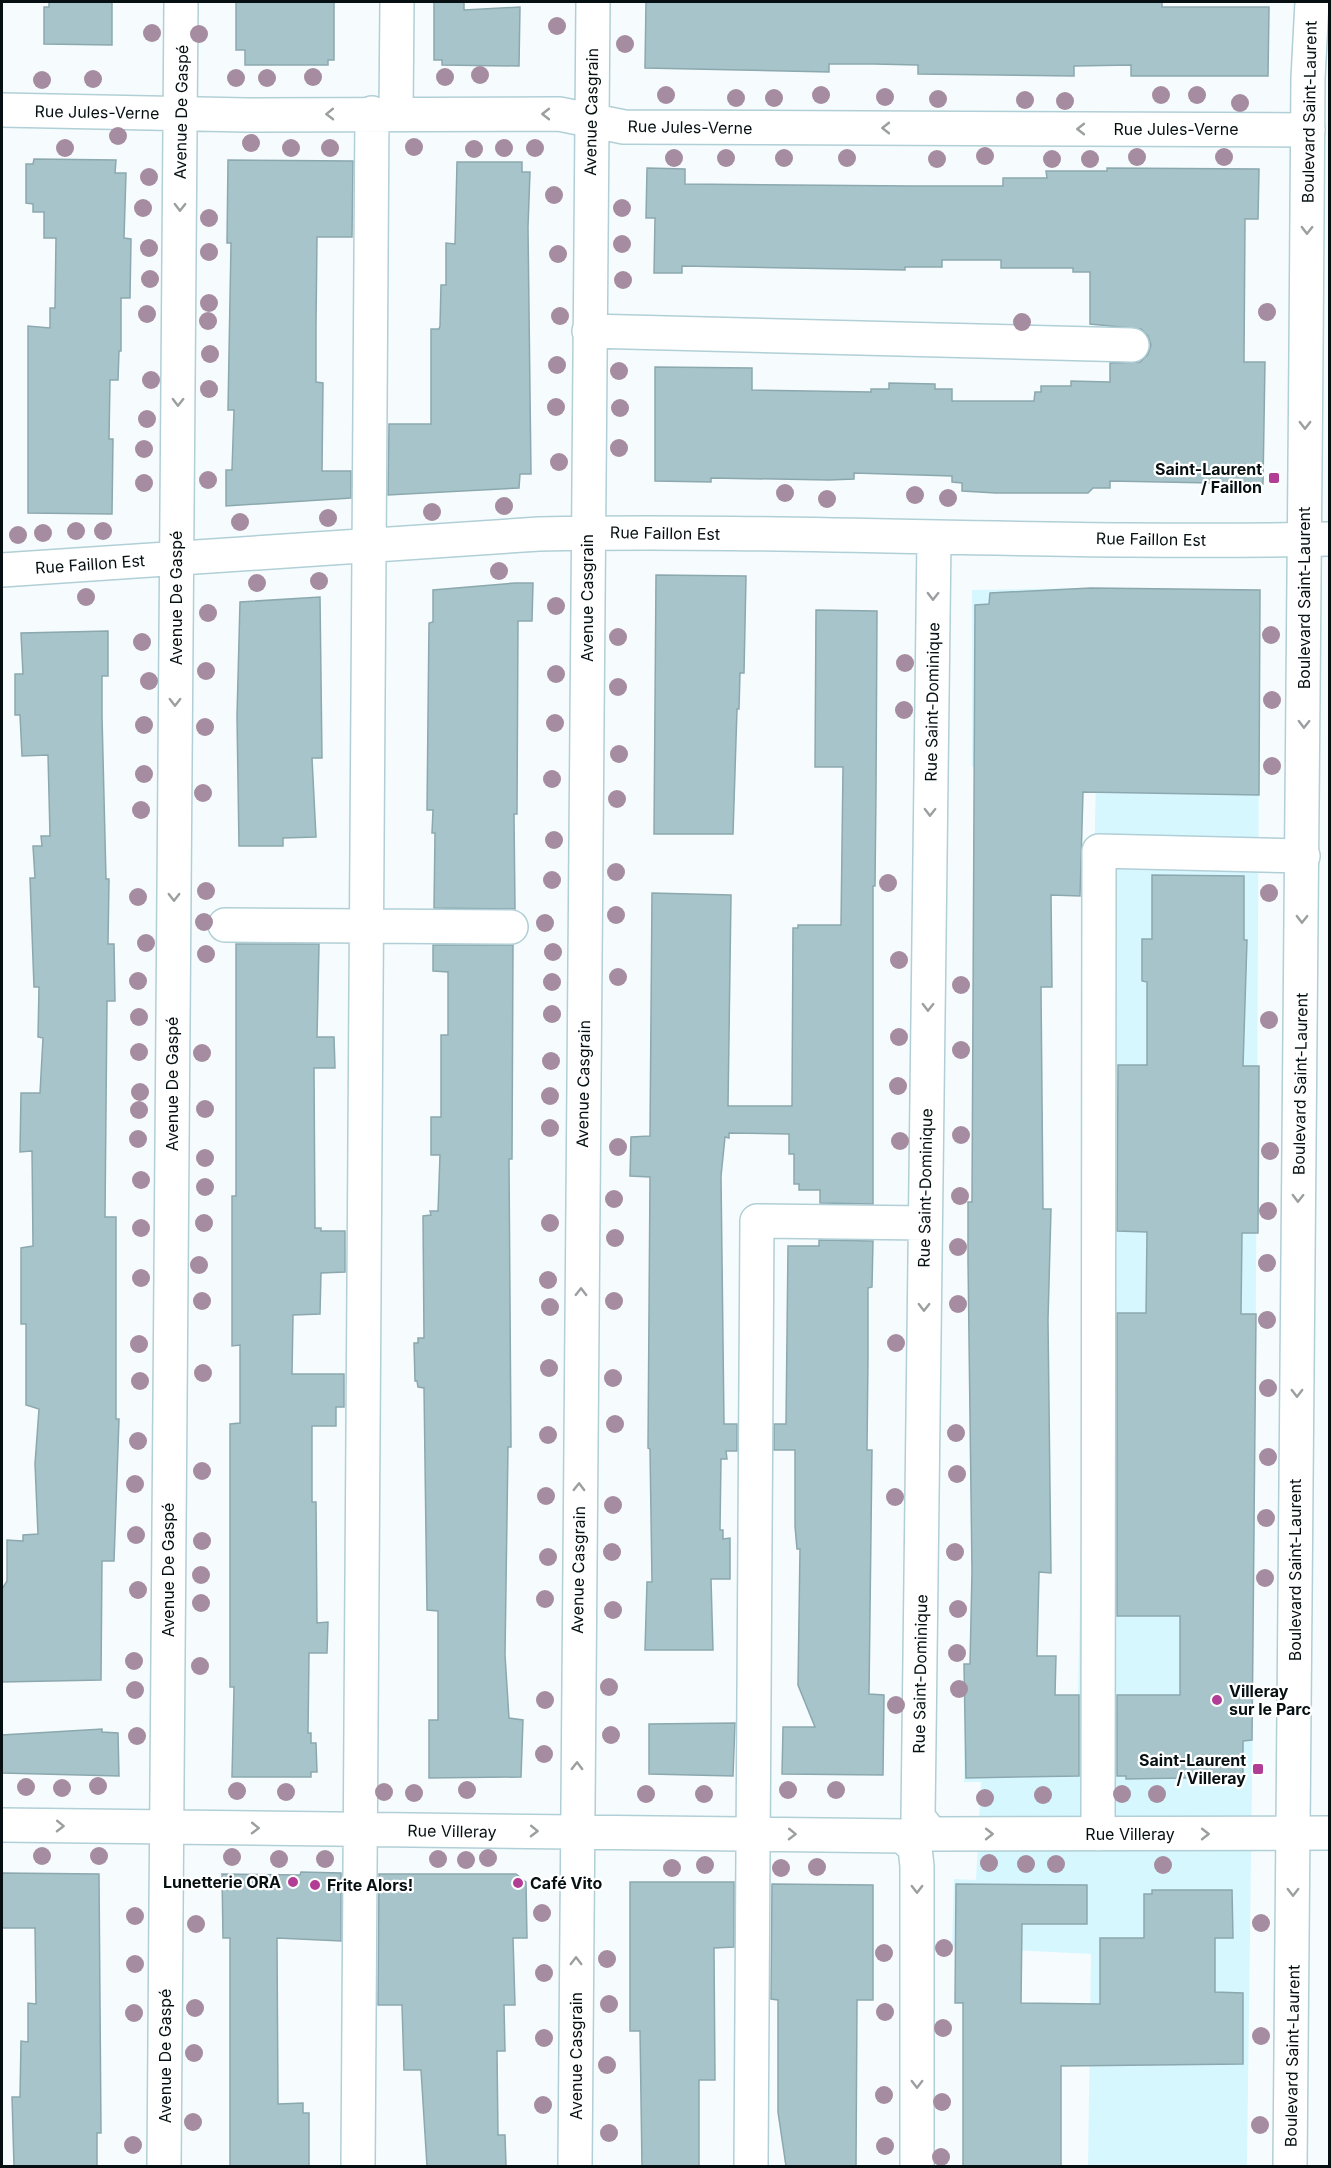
<svg xmlns="http://www.w3.org/2000/svg" width="1331" height="2168" viewBox="0 0 1331 2168" font-family="Inter,sans-serif">
	<style>
		.built { fill: #d7f7ff }
		.building { fill: #a7c4cb; stroke: #8ca8af; stroke-width: 1.5 }
		.lines { fill: none; stroke-linecap: round; stroke-linejoin: round }
		.minor-casing { stroke: #b1cfd6; stroke-width: 36 }
		.major-casing { stroke: #b1cfd6; stroke-width: 36 }
		.minor { stroke: #fff; stroke-width: 33 }
		.major { stroke: #fff; stroke-width: 33 }
		.tree { fill: #a58ca0 }
		.oneway { stroke: #9b9fa0 }
		.poi-dot { fill: #b23d95; stroke: #fff; stroke-width: 2 }
		.labels { text-anchor: middle; stroke-width: 4.5; stroke-linejoin: round; paint-order: stroke }
		.street-label { font-size: 16px; fill: #061012; stroke: #fff }
		.poi-label { font-size: 16px; font-weight: bold; fill: #061012; stroke: #fff; text-anchor: end }
	</style>
	<rect width="100%" height="100%" fill="#f6fcfd"/>
	<path class="built" d="M 1091,588 L 1260,590 L 1254,1629 L 1247,2166 L 1088,2166 L 1091,1954 L 952,1947 L 954,1879 L 976,1880 L 981,1782 L 964,1782 L 965,1699 L 1078,1699 L 1096,772 L 972,767 L 972,590 Z"/>
	<path class="building" d="M 49,2 L 112,2 L 112,45 L 44,44 L 44,7 L 49,7 Z
		M 236,2 L 334,2 L 334,60 L 328,60 L 328,65 L 245,65 L 245,50 L 236,50 Z
		M 434,2 L 464,2 L 464,10 L 520,7 L 519,66 L 442,65 L 442,60 L 434,60 Z
		M 646,2 L 1162,2 L 1162,7 L 1269,7 L 1268,76 L 1131,76 L 1131,65 L 1074,66 L 1074,76 L 918,74 L 918,65 L 874,64 L 829,64 L 829,72 L 645,68 Z
		M 34,159 L 116,160 L 115,173 L 126,173 L 124,238 L 131,239 L 130,298 L 121,298 L 121,351 L 119,351 L 118,380 L 110,380 L 109,439 L 113,439 L 112,514 L 28,513 L 28,326 L 50,328 L 50,308 L 55,308 L 56,238 L 44,238 L 44,212 L 33,212 L 33,204 L 26,203 L 26,164 L 33,164 Z
		M 228,160 L 353,161 L 352,237 L 317,237 L 316,325 L 316,382 L 323,383 L 322,471 L 351,471 L 351,498 L 226,506 L 226,470 L 232,470 L 234,410 L 228,410 L 231,243 L 227,243 Z
		M 457,162 L 522,162 L 522,172 L 530,172 L 528,227 L 531,474 L 520,474 L 519,488 L 388,495 L 389,424 L 431,424 L 431,329 L 439,329 L 440,326 L 441,285 L 446,285 L 446,243 L 455,244 Z
		M 647,168 L 685,169 L 685,184 L 913,186 L 1003,186 L 1003,178 L 1047,178 L 1046,171 L 1107,171 L 1107,168 L 1259,169 L 1258,219 L 1245,219 L 1244,362 L 1265,362 L 1263,484 L 1110,481 L 1110,488 L 1093,488 L 1088,493 L 996,493 L 962,491 L 962,483 L 952,482 L 952,476 L 854,473 L 854,479 L 829,480 L 711,478 L 711,482 L 655,481 L 655,367 L 752,368 L 752,390 L 871,392 L 871,389 L 889,389 L 889,383 L 935,384 L 935,389 L 952,389 L 952,401 L 1034,401 L 1035,392 L 1041,392 L 1041,386 L 1071,386 L 1071,381 L 1110,382 L 1110,363 L 1140,362 L 1148,354 L 1151,345 L 1148,336 L 1141,329 L 1090,324 L 1090,272 L 1073,272 L 1073,268 L 1001,268 L 1001,260 L 942,260 L 942,267 L 905,267 L 905,270 L 682,266 L 682,273 L 654,273 L 655,218 L 646,218 Z
		M 656,575 L 746,576 L 744,673 L 740,673 L 739,709 L 737,709 L 733,834 L 654,834 Z
		M 515,583 L 533,583 L 532,621 L 518,621 L 517,814 L 514,814 L 515,909 L 434,908 L 435,833 L 432,833 L 433,810 L 427,810 L 429,623 L 433,622 L 433,590 Z
		M 1091,588 L 1260,590 L 1259,795 L 1083,792 L 1080,896 L 1051,895 L 1052,987 L 1041,987 L 1043,1209 L 1051,1209 L 1048,1320 L 1051,1573 L 1039,1572 L 1037,1656 L 1056,1656 L 1055,1695 L 1079,1695 L 1079,1776 L 966,1778 L 964,1664 L 970,1664 L 972,1571 L 968,1260 L 968,1202 L 972,1202 L 975,605 L 989,604 L 990,593 Z
		M 320,597 L 322,758 L 312,758 L 316,837 L 283,838 L 283,846 L 239,846 L 237,716 L 240,602 Z
		M 816,610 L 877,611 L 876,790 L 875,886 L 873,886 L 873,1204 L 820,1203 L 820,1190 L 799,1190 L 799,1184 L 794,1184 L 794,1154 L 789,1154 L 789,1134 L 729,1133 L 729,1138 L 725,1137 L 721,1176 L 724,1424 L 737,1424 L 737,1451 L 726,1451 L 727,1459 L 721,1459 L 720,1530 L 723,1530 L 723,1539 L 730,1538 L 730,1579 L 711,1579 L 713,1650 L 645,1650 L 647,1582 L 652,1582 L 650,1449 L 648,1448 L 650,1177 L 630,1176 L 631,1137 L 650,1136 L 652,893 L 731,895 L 728,1106 L 792,1106 L 793,928 L 798,928 L 798,925 L 841,925 L 843,767 L 815,767 Z
		M 108,631 L 108,676 L 102,676 L 102,716 L 106,879 L 109,879 L 108,944 L 114,944 L 115,1001 L 107,1001 L 105,1217 L 116,1217 L 116,1419 L 119,1419 L 114,1561 L 102,1561 L 101,1680 L 2,1682 L 2,1589 L 7,1581 L 7,1540 L 23,1541 L 23,1535 L 38,1534 L 35,1464 L 39,1409 L 26,1405 L 26,1324 L 21,1324 L 21,1248 L 33,1246 L 32,1151 L 20,1152 L 21,1093 L 40,1093 L 43,1038 L 38,1037 L 39,987 L 34,987 L 30,878 L 35,878 L 33,846 L 42,846 L 41,836 L 50,836 L 48,755 L 22,756 L 20,715 L 15,715 L 15,674 L 23,674 L 21,633 Z
		M 1152,875 L 1244,876 L 1244,940 L 1247,940 L 1243,1066 L 1259,1066 L 1258,1233 L 1242,1233 L 1241,1314 L 1256,1314 L 1252,1740 L 1243,1741 L 1243,1777 L 1126,1779 L 1126,1776 L 1117,1776 L 1117,1695 L 1180,1695 L 1180,1616 L 1117,1616 L 1117,1313 L 1146,1313 L 1147,1232 L 1117,1231 L 1118,1065 L 1147,1065 L 1147,982 L 1142,981 L 1142,939 L 1152,939 Z
		M 236,944 L 319,944 L 317,1037 L 334,1037 L 335,1068 L 314,1068 L 315,1228 L 321,1228 L 321,1231 L 345,1231 L 345,1272 L 321,1273 L 320,1314 L 293,1315 L 292,1374 L 344,1374 L 344,1407 L 336,1407 L 336,1426 L 312,1426 L 312,1502 L 316,1502 L 317,1623 L 328,1622 L 327,1653 L 309,1653 L 308,1733 L 311,1733 L 311,1743 L 316,1743 L 317,1772 L 311,1772 L 311,1777 L 232,1777 L 234,1687 L 230,1687 L 230,1424 L 240,1423 L 240,1345 L 232,1346 L 232,1196 L 236,1196 Z
		M 433,945 L 513,945 L 512,1159 L 509,1159 L 511,1447 L 508,1447 L 505,1655 L 509,1718 L 523,1720 L 521,1777 L 429,1778 L 429,1720 L 438,1720 L 438,1611 L 427,1610 L 424,1388 L 418,1387 L 417,1381 L 415,1381 L 414,1343 L 418,1343 L 418,1338 L 424,1338 L 423,1216 L 431,1215 L 430,1211 L 438,1211 L 440,1155 L 431,1155 L 431,1117 L 441,1117 L 441,1035 L 448,1035 L 448,972 L 433,971 Z
		M 819,1240 L 873,1241 L 872,1287 L 868,1288 L 868,1357 L 867,1450 L 872,1450 L 869,1694 L 884,1695 L 883,1775 L 782,1774 L 783,1727 L 815,1727 L 798,1685 L 800,1549 L 797,1549 L 795,1526 L 795,1450 L 774,1450 L 774,1424 L 786,1424 L 788,1246 L 819,1246 Z
		M 735,1723 L 733,1776 L 649,1774 L 649,1724 Z
		M 102,1729 L 102,1732 L 118,1733 L 119,1776 L 2,1773 L 2,1735 Z
		M 301,1872 L 341,1873 L 341,1941 L 277,1938 L 278,2104 L 303,2103 L 303,2113 L 309,2113 L 309,2166 L 230,2166 L 230,1938 L 223,1938 L 222,1874 L 300,1875 Z
		M 2,1873 L 99,1874 L 101,2133 L 97,2133 L 97,2166 L 14,2166 L 12,2097 L 20,2097 L 21,2041 L 28,2042 L 28,2003 L 36,2004 L 35,1928 L 2,1928 Z
		M 379,1874 L 516,1874 L 526,1882 L 527,1938 L 513,1938 L 515,2005 L 504,2005 L 505,2051 L 497,2051 L 498,2135 L 505,2135 L 506,2166 L 427,2166 L 421,2070 L 404,2070 L 402,2005 L 378,2005 Z
		M 630,1882 L 734,1882 L 734,1947 L 714,1948 L 715,2080 L 699,2080 L 699,2166 L 642,2166 L 640,2031 L 630,2031 Z
		M 772,1884 L 873,1885 L 873,2000 L 857,2000 L 856,2166 L 786,2166 L 778,2112 L 778,2000 L 771,1999 Z
		M 956,1884 L 1087,1885 L 1087,1924 L 1022,1924 L 1021,2003 L 1100,2004 L 1100,1938 L 1144,1938 L 1144,1894 L 1152,1894 L 1152,1890 L 1232,1890 L 1233,1938 L 1215,1938 L 1215,1992 L 1243,1993 L 1243,2064 L 1061,2066 L 1061,2166 L 963,2166 L 963,2003 L 955,2003 Z"/>
	<g class="lines">
		<g class="minor-casing">
			<path id="minor" d="M 2,110 L 247,115 L 559,114 L 624,127 L 1308,130
				M 396,113 L 397,2
				M 589,331 L 1132,345
				M 934,538 L 918,1817 L 931,1834 L 1330,1833
				M 2,570 L 539,534 C 803,529 1066,545 1330,539
				M 225,925 L 511,927
				M 2,1825 L 903,1836 L 915,1848 L 917,1866 L 917,2166
				M 1098,1834 L 1099,851 L 1303,856
				M 164,2166 L 181,2
				M 358,2166 L 372,113
				M 575,2166 L 593,2
				M 751,2166 L 757,1221 L 925,1223"/>
		</g>
		<g class="major-casing">
			<path id="major" d="M 1290,2166 L 1306,352 L 1308,78 L 1312,2"/>
		</g>
		<use href="#minor" class="minor"/>
		<use href="#major" class="major"/>
	</g>
	<g class="tree">
		<circle cx="557" cy="26" r="9"/>
		<circle cx="152" cy="33" r="9"/>
		<circle cx="199" cy="34" r="9"/>
		<circle cx="625" cy="44" r="9"/>
		<circle cx="480" cy="75" r="9"/>
		<circle cx="313" cy="77" r="9"/>
		<circle cx="445" cy="77" r="9"/>
		<circle cx="236" cy="78" r="9"/>
		<circle cx="267" cy="78" r="9"/>
		<circle cx="93" cy="79" r="9"/>
		<circle cx="42" cy="80" r="9"/>
		<circle cx="666" cy="95" r="9"/>
		<circle cx="821" cy="95" r="9"/>
		<circle cx="1161" cy="95" r="9"/>
		<circle cx="1197" cy="95" r="9"/>
		<circle cx="885" cy="97" r="9"/>
		<circle cx="736" cy="98" r="9"/>
		<circle cx="774" cy="98" r="9"/>
		<circle cx="938" cy="99" r="9"/>
		<circle cx="1025" cy="100" r="9"/>
		<circle cx="1065" cy="101" r="9"/>
		<circle cx="1240" cy="103" r="9"/>
		<circle cx="118" cy="136" r="9"/>
		<circle cx="251" cy="143" r="9"/>
		<circle cx="414" cy="147" r="9"/>
		<circle cx="65" cy="148" r="9"/>
		<circle cx="291" cy="148" r="9"/>
		<circle cx="330" cy="148" r="9"/>
		<circle cx="504" cy="148" r="9"/>
		<circle cx="535" cy="148" r="9"/>
		<circle cx="474" cy="149" r="9"/>
		<circle cx="985" cy="156" r="9"/>
		<circle cx="1137" cy="157" r="9"/>
		<circle cx="1224" cy="157" r="9"/>
		<circle cx="674" cy="158" r="9"/>
		<circle cx="726" cy="158" r="9"/>
		<circle cx="784" cy="158" r="9"/>
		<circle cx="847" cy="158" r="9"/>
		<circle cx="937" cy="159" r="9"/>
		<circle cx="1052" cy="159" r="9"/>
		<circle cx="1090" cy="159" r="9"/>
		<circle cx="149" cy="177" r="9"/>
		<circle cx="554" cy="195" r="9"/>
		<circle cx="143" cy="208" r="9"/>
		<circle cx="622" cy="208" r="9"/>
		<circle cx="209" cy="218" r="9"/>
		<circle cx="622" cy="244" r="9"/>
		<circle cx="149" cy="248" r="9"/>
		<circle cx="209" cy="252" r="9"/>
		<circle cx="558" cy="254" r="9"/>
		<circle cx="150" cy="279" r="9"/>
		<circle cx="623" cy="280" r="9"/>
		<circle cx="209" cy="303" r="9"/>
		<circle cx="1267" cy="312" r="9"/>
		<circle cx="147" cy="314" r="9"/>
		<circle cx="560" cy="316" r="9"/>
		<circle cx="208" cy="321" r="9"/>
		<circle cx="1022" cy="322" r="9"/>
		<circle cx="210" cy="354" r="9"/>
		<circle cx="557" cy="365" r="9"/>
		<circle cx="619" cy="371" r="9"/>
		<circle cx="151" cy="380" r="9"/>
		<circle cx="209" cy="389" r="9"/>
		<circle cx="556" cy="407" r="9"/>
		<circle cx="620" cy="408" r="9"/>
		<circle cx="147" cy="419" r="9"/>
		<circle cx="619" cy="448" r="9"/>
		<circle cx="144" cy="449" r="9"/>
		<circle cx="559" cy="462" r="9"/>
		<circle cx="208" cy="480" r="9"/>
		<circle cx="144" cy="483" r="9"/>
		<circle cx="785" cy="493" r="9"/>
		<circle cx="915" cy="495" r="9"/>
		<circle cx="948" cy="498" r="9"/>
		<circle cx="827" cy="499" r="9"/>
		<circle cx="504" cy="506" r="9"/>
		<circle cx="432" cy="512" r="9"/>
		<circle cx="328" cy="518" r="9"/>
		<circle cx="240" cy="522" r="9"/>
		<circle cx="76" cy="531" r="9"/>
		<circle cx="103" cy="531" r="9"/>
		<circle cx="43" cy="533" r="9"/>
		<circle cx="18" cy="535" r="9"/>
		<circle cx="499" cy="571" r="9"/>
		<circle cx="319" cy="581" r="9"/>
		<circle cx="257" cy="583" r="9"/>
		<circle cx="86" cy="597" r="9"/>
		<circle cx="556" cy="606" r="9"/>
		<circle cx="208" cy="613" r="9"/>
		<circle cx="1271" cy="635" r="9"/>
		<circle cx="618" cy="637" r="9"/>
		<circle cx="142" cy="642" r="9"/>
		<circle cx="905" cy="663" r="9"/>
		<circle cx="206" cy="671" r="9"/>
		<circle cx="556" cy="674" r="9"/>
		<circle cx="149" cy="681" r="9"/>
		<circle cx="618" cy="687" r="9"/>
		<circle cx="1272" cy="700" r="9"/>
		<circle cx="904" cy="710" r="9"/>
		<circle cx="555" cy="723" r="9"/>
		<circle cx="144" cy="725" r="9"/>
		<circle cx="205" cy="727" r="9"/>
		<circle cx="619" cy="754" r="9"/>
		<circle cx="1272" cy="766" r="9"/>
		<circle cx="144" cy="774" r="9"/>
		<circle cx="552" cy="779" r="9"/>
		<circle cx="203" cy="793" r="9"/>
		<circle cx="617" cy="799" r="9"/>
		<circle cx="141" cy="810" r="9"/>
		<circle cx="554" cy="840" r="9"/>
		<circle cx="616" cy="872" r="9"/>
		<circle cx="552" cy="880" r="9"/>
		<circle cx="888" cy="883" r="9"/>
		<circle cx="206" cy="891" r="9"/>
		<circle cx="1269" cy="893" r="9"/>
		<circle cx="138" cy="897" r="9"/>
		<circle cx="616" cy="915" r="9"/>
		<circle cx="204" cy="922" r="9"/>
		<circle cx="545" cy="923" r="9"/>
		<circle cx="146" cy="943" r="9"/>
		<circle cx="553" cy="952" r="9"/>
		<circle cx="206" cy="954" r="9"/>
		<circle cx="899" cy="960" r="9"/>
		<circle cx="618" cy="977" r="9"/>
		<circle cx="138" cy="981" r="9"/>
		<circle cx="552" cy="982" r="9"/>
		<circle cx="961" cy="985" r="9"/>
		<circle cx="552" cy="1014" r="9"/>
		<circle cx="139" cy="1017" r="9"/>
		<circle cx="1269" cy="1020" r="9"/>
		<circle cx="899" cy="1037" r="9"/>
		<circle cx="961" cy="1050" r="9"/>
		<circle cx="139" cy="1052" r="9"/>
		<circle cx="202" cy="1053" r="9"/>
		<circle cx="551" cy="1061" r="9"/>
		<circle cx="898" cy="1086" r="9"/>
		<circle cx="140" cy="1092" r="9"/>
		<circle cx="550" cy="1096" r="9"/>
		<circle cx="205" cy="1109" r="9"/>
		<circle cx="139" cy="1110" r="9"/>
		<circle cx="550" cy="1128" r="9"/>
		<circle cx="961" cy="1135" r="9"/>
		<circle cx="138" cy="1139" r="9"/>
		<circle cx="900" cy="1141" r="9"/>
		<circle cx="618" cy="1147" r="9"/>
		<circle cx="1270" cy="1151" r="9"/>
		<circle cx="205" cy="1158" r="9"/>
		<circle cx="141" cy="1180" r="9"/>
		<circle cx="205" cy="1187" r="9"/>
		<circle cx="960" cy="1196" r="9"/>
		<circle cx="614" cy="1199" r="9"/>
		<circle cx="1268" cy="1211" r="9"/>
		<circle cx="204" cy="1223" r="9"/>
		<circle cx="550" cy="1223" r="9"/>
		<circle cx="141" cy="1228" r="9"/>
		<circle cx="615" cy="1238" r="9"/>
		<circle cx="958" cy="1247" r="9"/>
		<circle cx="1267" cy="1263" r="9"/>
		<circle cx="199" cy="1265" r="9"/>
		<circle cx="141" cy="1278" r="9"/>
		<circle cx="548" cy="1280" r="9"/>
		<circle cx="202" cy="1301" r="9"/>
		<circle cx="614" cy="1301" r="9"/>
		<circle cx="958" cy="1304" r="9"/>
		<circle cx="550" cy="1307" r="9"/>
		<circle cx="1267" cy="1320" r="9"/>
		<circle cx="896" cy="1343" r="9"/>
		<circle cx="139" cy="1344" r="9"/>
		<circle cx="549" cy="1368" r="9"/>
		<circle cx="203" cy="1373" r="9"/>
		<circle cx="613" cy="1378" r="9"/>
		<circle cx="140" cy="1381" r="9"/>
		<circle cx="1268" cy="1388" r="9"/>
		<circle cx="615" cy="1424" r="9"/>
		<circle cx="956" cy="1433" r="9"/>
		<circle cx="548" cy="1435" r="9"/>
		<circle cx="138" cy="1441" r="9"/>
		<circle cx="1268" cy="1457" r="9"/>
		<circle cx="202" cy="1471" r="9"/>
		<circle cx="957" cy="1474" r="9"/>
		<circle cx="135" cy="1484" r="9"/>
		<circle cx="546" cy="1496" r="9"/>
		<circle cx="895" cy="1497" r="9"/>
		<circle cx="613" cy="1505" r="9"/>
		<circle cx="1266" cy="1518" r="9"/>
		<circle cx="136" cy="1535" r="9"/>
		<circle cx="202" cy="1541" r="9"/>
		<circle cx="612" cy="1552" r="9"/>
		<circle cx="955" cy="1552" r="9"/>
		<circle cx="548" cy="1557" r="9"/>
		<circle cx="201" cy="1575" r="9"/>
		<circle cx="1265" cy="1578" r="9"/>
		<circle cx="138" cy="1590" r="9"/>
		<circle cx="545" cy="1599" r="9"/>
		<circle cx="201" cy="1603" r="9"/>
		<circle cx="958" cy="1609" r="9"/>
		<circle cx="613" cy="1610" r="9"/>
		<circle cx="957" cy="1653" r="9"/>
		<circle cx="134" cy="1661" r="9"/>
		<circle cx="200" cy="1666" r="9"/>
		<circle cx="609" cy="1687" r="9"/>
		<circle cx="959" cy="1689" r="9"/>
		<circle cx="135" cy="1690" r="9"/>
		<circle cx="545" cy="1700" r="9"/>
		<circle cx="896" cy="1705" r="9"/>
		<circle cx="611" cy="1735" r="9"/>
		<circle cx="137" cy="1736" r="9"/>
		<circle cx="544" cy="1754" r="9"/>
		<circle cx="98" cy="1786" r="9"/>
		<circle cx="26" cy="1787" r="9"/>
		<circle cx="62" cy="1788" r="9"/>
		<circle cx="467" cy="1790" r="9"/>
		<circle cx="788" cy="1790" r="9"/>
		<circle cx="836" cy="1790" r="9"/>
		<circle cx="237" cy="1791" r="9"/>
		<circle cx="286" cy="1792" r="9"/>
		<circle cx="384" cy="1792" r="9"/>
		<circle cx="414" cy="1793" r="9"/>
		<circle cx="646" cy="1794" r="9"/>
		<circle cx="704" cy="1794" r="9"/>
		<circle cx="1122" cy="1794" r="9"/>
		<circle cx="1157" cy="1794" r="9"/>
		<circle cx="1043" cy="1795" r="9"/>
		<circle cx="985" cy="1798" r="9"/>
		<circle cx="42" cy="1856" r="9"/>
		<circle cx="99" cy="1856" r="9"/>
		<circle cx="232" cy="1857" r="9"/>
		<circle cx="488" cy="1858" r="9"/>
		<circle cx="279" cy="1859" r="9"/>
		<circle cx="325" cy="1859" r="9"/>
		<circle cx="438" cy="1859" r="9"/>
		<circle cx="466" cy="1860" r="9"/>
		<circle cx="989" cy="1863" r="9"/>
		<circle cx="1026" cy="1864" r="9"/>
		<circle cx="1056" cy="1864" r="9"/>
		<circle cx="705" cy="1865" r="9"/>
		<circle cx="1163" cy="1865" r="9"/>
		<circle cx="817" cy="1867" r="9"/>
		<circle cx="672" cy="1868" r="9"/>
		<circle cx="781" cy="1868" r="9"/>
		<circle cx="542" cy="1913" r="9"/>
		<circle cx="135" cy="1916" r="9"/>
		<circle cx="1261" cy="1923" r="9"/>
		<circle cx="196" cy="1924" r="9"/>
		<circle cx="944" cy="1948" r="9"/>
		<circle cx="884" cy="1953" r="9"/>
		<circle cx="607" cy="1959" r="9"/>
		<circle cx="135" cy="1964" r="9"/>
		<circle cx="544" cy="1973" r="9"/>
		<circle cx="609" cy="2004" r="9"/>
		<circle cx="195" cy="2008" r="9"/>
		<circle cx="885" cy="2012" r="9"/>
		<circle cx="134" cy="2013" r="9"/>
		<circle cx="943" cy="2028" r="9"/>
		<circle cx="1261" cy="2036" r="9"/>
		<circle cx="544" cy="2038" r="9"/>
		<circle cx="194" cy="2053" r="9"/>
		<circle cx="607" cy="2065" r="9"/>
		<circle cx="884" cy="2095" r="9"/>
		<circle cx="942" cy="2102" r="9"/>
		<circle cx="543" cy="2105" r="9"/>
		<circle cx="193" cy="2122" r="9"/>
		<circle cx="1260" cy="2125" r="9"/>
		<circle cx="609" cy="2133" r="9"/>
		<circle cx="133" cy="2145" r="9"/>
		<circle cx="885" cy="2146" r="9"/>
		<circle cx="941" cy="2157" r="9"/>
	</g>
	<defs><path id="oneway-chevron" d="M-2-3.5L2.5 0L-2 3.5" fill="none" stroke-width="1.6" stroke-linecap="round" stroke-linejoin="round" transform="scale(1.5)"/></defs>
	<g class="oneway">
		<use href="#oneway-chevron" transform="translate(330 114) rotate(179)"/>
		<use href="#oneway-chevron" transform="translate(546 114) rotate(-180)"/>
		<use href="#oneway-chevron" transform="translate(886 128) rotate(-180)"/>
		<use href="#oneway-chevron" transform="translate(1081 129) rotate(-180)"/>
		<use href="#oneway-chevron" transform="translate(180 207) rotate(91)"/>
		<use href="#oneway-chevron" transform="translate(1307 230) rotate(91)"/>
		<use href="#oneway-chevron" transform="translate(178 402) rotate(91)"/>
		<use href="#oneway-chevron" transform="translate(1305 425) rotate(90)"/>
		<use href="#oneway-chevron" transform="translate(933 596) rotate(91)"/>
		<use href="#oneway-chevron" transform="translate(175 702) rotate(90)"/>
		<use href="#oneway-chevron" transform="translate(1304 724) rotate(91)"/>
		<use href="#oneway-chevron" transform="translate(930 812) rotate(91)"/>
		<use href="#oneway-chevron" transform="translate(174 897) rotate(90)"/>
		<use href="#oneway-chevron" transform="translate(1302 919) rotate(91)"/>
		<use href="#oneway-chevron" transform="translate(928 1007) rotate(91)"/>
		<use href="#oneway-chevron" transform="translate(1298 1198) rotate(91)"/>
		<use href="#oneway-chevron" transform="translate(581 1292) rotate(-89)"/>
		<use href="#oneway-chevron" transform="translate(924 1307) rotate(91)"/>
		<use href="#oneway-chevron" transform="translate(1297 1393) rotate(90)"/>
		<use href="#oneway-chevron" transform="translate(579 1487) rotate(-89)"/>
		<use href="#oneway-chevron" transform="translate(577 1766) rotate(-89)"/>
		<use href="#oneway-chevron" transform="translate(60 1826) rotate(1)"/>
		<use href="#oneway-chevron" transform="translate(255 1828) rotate(1)"/>
		<use href="#oneway-chevron" transform="translate(534 1831) rotate(1)"/>
		<use href="#oneway-chevron" transform="translate(792 1834) rotate(1)"/>
		<use href="#oneway-chevron" transform="translate(989 1834)"/>
		<use href="#oneway-chevron" transform="translate(1205 1834)"/>
		<use href="#oneway-chevron" transform="translate(917 1889) rotate(90)"/>
		<use href="#oneway-chevron" transform="translate(1293 1892) rotate(90)"/>
		<use href="#oneway-chevron" transform="translate(576 1961) rotate(-90)"/>
		<use href="#oneway-chevron" transform="translate(917 2084) rotate(90)"/>
	</g>
	<g class="poi-dot">
		<rect x="1268" y="472" width="12" height="12" rx="3"/>
		<circle cx="1217" cy="1700" r="6"/>
		<rect x="1252" y="1763" width="12" height="12" rx="3"/>
		<circle cx="293" cy="1882" r="6"/>
		<circle cx="518" cy="1883" r="6"/>
		<circle cx="315" cy="1885" r="6"/>
	</g>
	<g class="labels">
		<g class="street-label">
			<text transform="translate(97 112) rotate(1)" y="6">Rue Jules-Verne</text>
			<text transform="translate(181 112) rotate(-89)" y="6">Avenue De Gaspé</text>
			<text transform="translate(591 112) rotate(-89)" y="6">Avenue Casgrain</text>
			<text transform="translate(1309 112) rotate(-89)" y="6">Boulevard Saint-Laurent</text>
			<text transform="translate(690 127) rotate(1)" y="6">Rue Jules-Verne</text>
			<text x="1176" y="135">Rue Jules-Verne</text>
			<text transform="translate(665 533) rotate(1)" y="6">Rue Faillon Est</text>
			<text transform="translate(1151 539) rotate(1)" y="6">Rue Faillon Est</text>
			<text transform="translate(90 564) rotate(-4)" y="6">Rue Faillon Est</text>
			<text transform="translate(176 598) rotate(-90)" y="6">Avenue De Gaspé</text>
			<text transform="translate(587 598) rotate(-90)" y="6">Avenue Casgrain</text>
			<text transform="translate(1304 598) rotate(-90)" y="6">Boulevard Saint-Laurent</text>
			<text transform="translate(932 702) rotate(-89)" y="6">Rue Saint-Dominique</text>
			<text transform="translate(172 1084) rotate(-90)" y="6">Avenue De Gaspé</text>
			<text transform="translate(583 1084) rotate(-89)" y="6">Avenue Casgrain</text>
			<text transform="translate(1300 1084) rotate(-89)" y="6">Boulevard Saint-Laurent</text>
			<text transform="translate(925 1188) rotate(-89)" y="6">Rue Saint-Dominique</text>
			<text transform="translate(168 1570) rotate(-90)" y="6">Avenue De Gaspé</text>
			<text transform="translate(578 1570) rotate(-89)" y="6">Avenue Casgrain</text>
			<text transform="translate(1295 1570) rotate(-90)" y="6">Boulevard Saint-Laurent</text>
			<text transform="translate(920 1674) rotate(-89)" y="6">Rue Saint-Dominique</text>
			<text transform="translate(452 1831) rotate(1)" y="6">Rue Villeray</text>
			<text x="1130" y="1840">Rue Villeray</text>
			<text transform="translate(165 2056) rotate(-90)" y="6">Avenue De Gaspé</text>
			<text transform="translate(576 2056) rotate(-90)" y="6">Avenue Casgrain</text>
			<text transform="translate(1292 2056) rotate(-89)" y="6">Boulevard Saint-Laurent</text>
		</g>
		<g class="poi-label">
			<text x="1262" y="475">Saint-Laurent<tspan x="1262" dy="18">/ Faillon</tspan></text>
			<text x="1229" y="1697" text-anchor="start">Villeray<tspan x="1229" dy="18">sur le Parc</tspan></text>
			<text x="1246" y="1766">Saint-Laurent<tspan x="1246" dy="18">/ Villeray</tspan></text>
			<text x="281" y="1888">Lunetterie ORA</text>
			<text x="530" y="1889" text-anchor="start">Café Vito</text>
			<text x="327" y="1891" text-anchor="start">Frite Alors!</text>
		</g>
	</g>
	<rect width="1331" height="2168" fill="none" stroke="#061012" stroke-width="6"/>
</svg>
